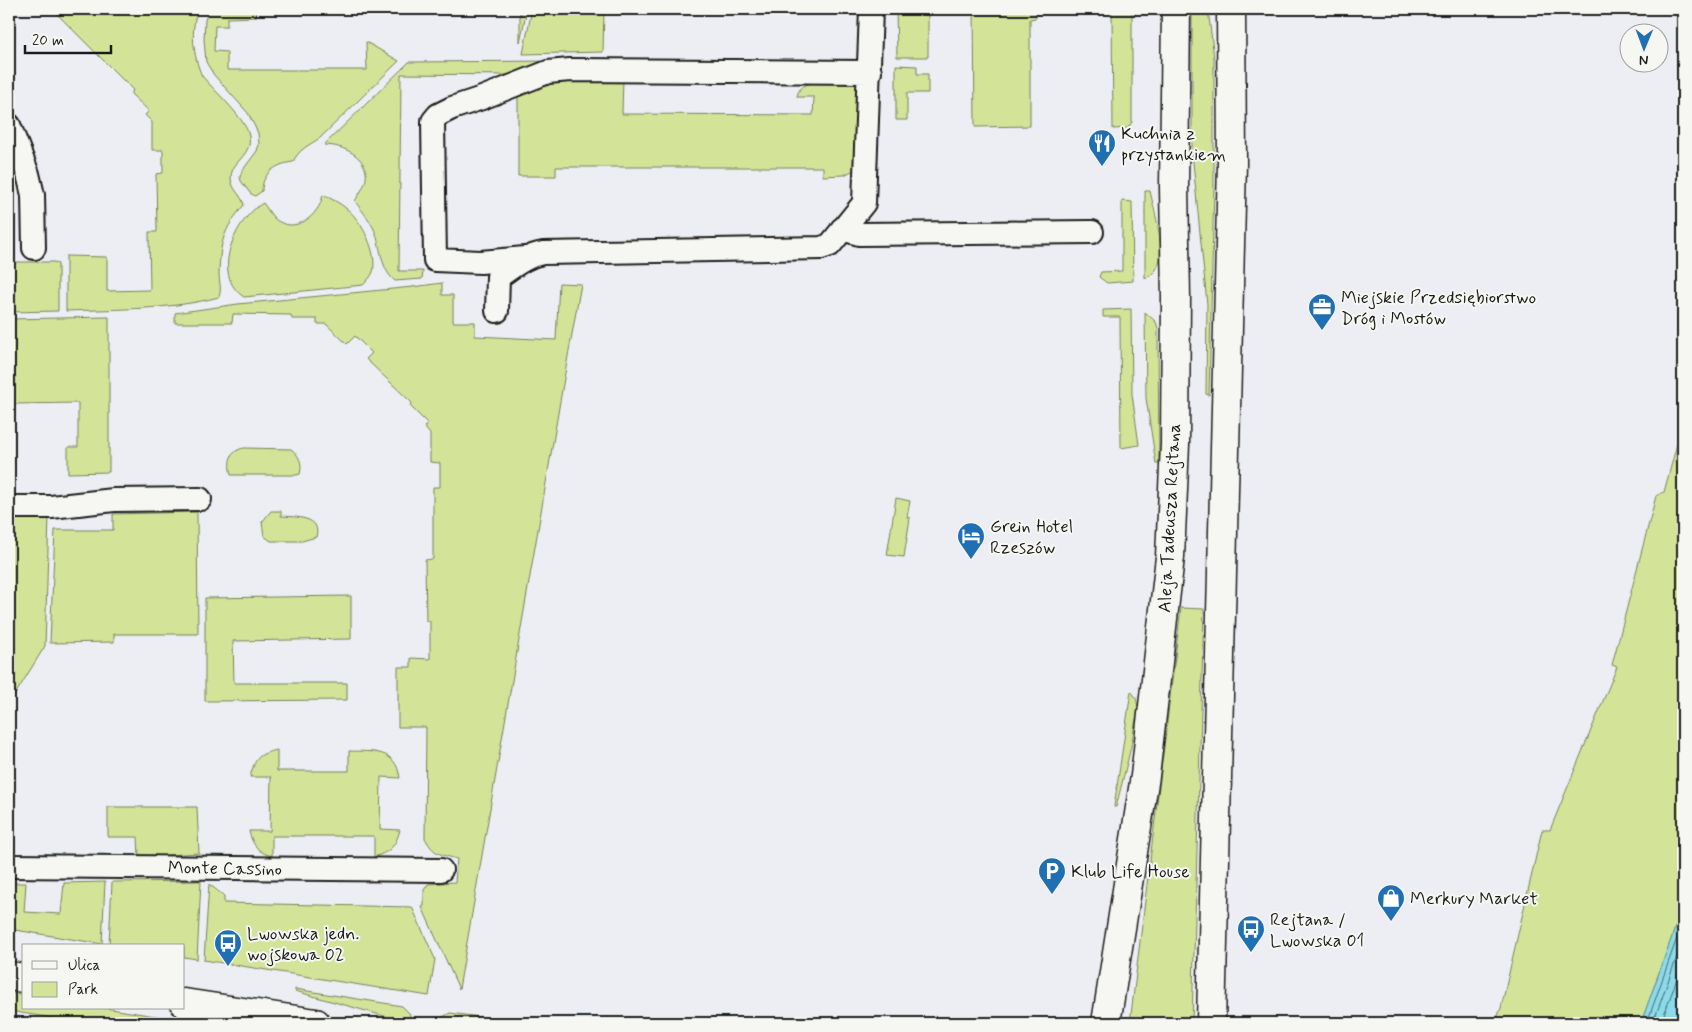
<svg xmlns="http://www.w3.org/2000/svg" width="1692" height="1032" viewBox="0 0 1692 1032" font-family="Mynerve,sans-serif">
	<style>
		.green { fill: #d3e498; stroke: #78805a }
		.water { fill: #8cdbea; stroke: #5f8f98 }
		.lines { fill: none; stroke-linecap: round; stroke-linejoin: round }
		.shore { stroke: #49686e; stroke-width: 1 }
		.street-casing { stroke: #1c1c1c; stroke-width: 26 }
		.secondary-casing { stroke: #1c1c1c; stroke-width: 31 }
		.street { stroke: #f6f6f2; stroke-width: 22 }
		.secondary { stroke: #f6f6f2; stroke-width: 28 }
		.labels { text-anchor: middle; stroke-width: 4; stroke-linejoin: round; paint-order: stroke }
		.poi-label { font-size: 18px; fill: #1c1c1c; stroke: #f6f6f2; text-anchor: start }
		.street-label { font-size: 18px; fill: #1c1c1c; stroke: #f6f6f2 }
	</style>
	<rect width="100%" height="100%" fill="#ededf4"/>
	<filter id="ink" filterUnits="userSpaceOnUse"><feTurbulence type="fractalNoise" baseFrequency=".02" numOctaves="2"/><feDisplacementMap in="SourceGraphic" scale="10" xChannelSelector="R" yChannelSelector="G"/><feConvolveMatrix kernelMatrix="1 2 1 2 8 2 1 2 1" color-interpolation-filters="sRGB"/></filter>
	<g filter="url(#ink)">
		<path class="green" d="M 40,9 L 198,9 C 190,29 193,56 202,76 C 215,91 235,109 245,126 C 249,132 251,142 248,148 C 243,160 231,164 231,178 C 231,189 242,195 244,205 C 223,230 220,242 219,274 C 219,282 222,288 219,297 C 169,310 118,309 66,311 L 66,256 L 107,257 L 107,291 L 150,290 L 149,232 L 157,232 L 156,174 L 163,173 L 163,150 L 152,150 L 152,122 L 145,115 L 149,111 L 131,94 L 133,90 L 52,9 L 46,14 Z
			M 209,9 L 256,9 L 256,17 L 227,18 L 227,26 L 215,26 L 214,51 L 227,52 L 227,69 L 228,70 L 367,70 L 366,42 L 399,61 L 320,138 C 309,145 298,150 293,162 C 276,164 262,173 262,191 L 255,196 L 250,193 L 241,181 L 240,177 L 242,171 L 257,151 L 259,144 L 258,133 L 248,113 L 214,75 L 206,62 L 204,39 L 205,20 Z
			M 520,9 L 527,9 L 520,42 Z
			M 532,9 L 604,9 L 603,52 L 523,54 Z
			M 896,9 L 917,9 L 918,12 L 928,12 L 928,57 L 897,57 Z
			M 974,9 L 1036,9 L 1036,18 L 1030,19 L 1030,126 L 975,127 Z
			M 1112,9 L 1132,9 L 1132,122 L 1128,128 L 1113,129 Z
			M 1192,9 L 1208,9 L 1214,58 L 1214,185 L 1209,395 L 1206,394 L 1207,304 L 1192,152 Z
			M 562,61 L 515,75 L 401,74 L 399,271 L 423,271 L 422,279 L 395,281 C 379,268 382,245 373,227 C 368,217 361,210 355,201 C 359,194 365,186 366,179 C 369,156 342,145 324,145 L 409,62 Z
			M 896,65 L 917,66 L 917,74 L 928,74 L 928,93 L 907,93 L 907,120 L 896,120 Z
			M 623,77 L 622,114 L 813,115 L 814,97 L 797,97 C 799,80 820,83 833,82 C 838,82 844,81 849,82 C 855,83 858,87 862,91 L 854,170 L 844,175 L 823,176 L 823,167 L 556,167 L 556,176 L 518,176 L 518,95 L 543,81 Z
			M 1145,191 L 1150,191 C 1154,210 1168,255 1155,271 C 1153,274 1149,276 1145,278 Z
			M 323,195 C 332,199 340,203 347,209 C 362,221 378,253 373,272 C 371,277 367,281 363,285 L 244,297 C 210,275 235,219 263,203 C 267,208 270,214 275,219 C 295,235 319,216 323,195 Z
			M 1122,201 L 1132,202 L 1133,281 L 1107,283 L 1099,277 L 1101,272 L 1122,271 Z
			M 9,262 L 54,262 L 58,264 L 58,311 L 9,312 Z
			M 442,283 L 442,295 L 453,295 L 453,322 L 475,322 L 475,336 L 556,340 L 559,283 L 581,284 L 563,384 L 459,989 L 422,907 L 424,906 L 424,890 L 428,884 L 455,882 L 457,859 C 440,854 434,855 425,838 L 426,727 L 398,727 L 398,667 L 411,667 L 411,658 L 430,659 L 430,621 L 426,621 L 425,560 L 433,559 L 433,487 L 440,487 L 440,463 L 430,462 L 430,434 L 424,427 L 428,424 L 410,406 L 412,403 L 366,359 L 372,353 L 355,336 L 347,344 L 326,324 L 317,324 L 317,319 L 292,319 L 291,315 L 233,314 L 232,323 L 175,323 L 175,313 L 238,304 L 413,287 Z
			M 1131,309 L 1132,394 L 1139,445 L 1121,448 L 1120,317 L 1103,317 L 1103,310 Z
			M 1145,312 L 1156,322 L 1158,328 L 1159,464 L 1156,464 L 1146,398 Z
			M 109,317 L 109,472 L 68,473 L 68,447 L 78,447 L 78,403 L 13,404 L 13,412 L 9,412 L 10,319 Z
			M 1683,422 L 1683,906 L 1641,1023 L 1495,1023 L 1501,1008 L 1542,830 L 1550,830 L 1617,667 L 1612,665 L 1656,496 L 1664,492 Z
			M 244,448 L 291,449 C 299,455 303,463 300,474 L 297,475 L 231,475 C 228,462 229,451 244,448 Z
			M 896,498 L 910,501 L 907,517 L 910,518 L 904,557 L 887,555 Z
			M 271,511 L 281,511 L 281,516 C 295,517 322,516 316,537 L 302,541 L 271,541 L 264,536 L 262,522 Z
			M 197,512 L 198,634 L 114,634 L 114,642 L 50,643 L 55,530 L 113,530 L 113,514 Z
			M 49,516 L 45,646 L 11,701 L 9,733 L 9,517 Z
			M 351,596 L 351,639 L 233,641 L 234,683 L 347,683 L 347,700 L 205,701 L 205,598 Z
			M 1181,608 L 1204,609 L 1192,1023 L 1130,1023 Z
			M 1131,691 L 1136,698 L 1138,707 L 1131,747 L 1116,807 L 1114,807 Z
			M 277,750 L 277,771 L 349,771 L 349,751 C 372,752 396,748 400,778 L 381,777 L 380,829 L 400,830 C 395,847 391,851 374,857 L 374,836 L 272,836 L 272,856 C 258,853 252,844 249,831 L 270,831 L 271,777 L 250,777 C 255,759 257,754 277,750 Z
			M 108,807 L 197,807 L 199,853 L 139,857 L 138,837 L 108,837 Z
			M 201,881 L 197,959 L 184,957 L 184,946 L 109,945 L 112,882 Z
			M 105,882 L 102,944 L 9,929 L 9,883 L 26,883 L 24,912 L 61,914 L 64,883 Z
			M 209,884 L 224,896 L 224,903 L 412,907 L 435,959 L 429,996 L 204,960 Z
			M 295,989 L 402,1006 L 410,1014 L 409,1023 L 295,991 Z
			M 9,992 L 24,995 L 24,1008 L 105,1008 L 199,1023 L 84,1023 L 9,1011 Z
			M 450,1013 L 523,1023 L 441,1023 L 441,1018 Z"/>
		<path class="water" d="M 1683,906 L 1683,1023 L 1641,1023 Z"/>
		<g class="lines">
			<path class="shore" d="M 1647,1023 L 1683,921
				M 1653,1023 L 1683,940
				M 1661,1023 L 1683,962"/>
			<g class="street-casing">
				<path id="street" d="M 9,125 L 28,174 L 33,195 L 34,248
					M 842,229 L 859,234 L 1092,232
					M 525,258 L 481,262 L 435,260 L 433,121 L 438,115 L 452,108 L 482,98 L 548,72 L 570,70 L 870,72
					M 497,311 L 498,277 C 513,267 525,256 543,253 L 821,248 L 830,245 L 864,203 L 871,9
					M 9,507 L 51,507 L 114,500 L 200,499
					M 9,866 L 441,870"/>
			</g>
			<g class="secondary-casing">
				<path id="secondary" d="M 9,976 L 24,978
					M 184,1003 L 316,1023
					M 1106,1023 L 1145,776 L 1170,557 L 1175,444 L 1176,297 L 1174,187 L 1176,9
					M 1211,1023 L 1232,163 L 1231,9"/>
			</g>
			<use href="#street" class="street"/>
			<use href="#secondary" class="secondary"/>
		</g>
	</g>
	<defs>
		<g id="restaurant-pin" transform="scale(1.4375)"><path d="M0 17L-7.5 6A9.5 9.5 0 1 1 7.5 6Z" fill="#1f6fb2" stroke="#f6f6f2"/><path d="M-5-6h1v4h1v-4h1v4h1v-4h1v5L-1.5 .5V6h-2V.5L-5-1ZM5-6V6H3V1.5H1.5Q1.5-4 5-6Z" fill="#fff"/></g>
		<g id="office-pin" transform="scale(1.4375)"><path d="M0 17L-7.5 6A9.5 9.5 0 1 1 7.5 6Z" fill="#1f6fb2" stroke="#f6f6f2"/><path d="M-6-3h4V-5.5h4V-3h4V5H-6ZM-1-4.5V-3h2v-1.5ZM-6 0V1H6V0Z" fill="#fff"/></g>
		<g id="hotel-pin" transform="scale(1.4375)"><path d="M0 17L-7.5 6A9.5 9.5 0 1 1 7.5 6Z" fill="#1f6fb2" stroke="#f6f6f2"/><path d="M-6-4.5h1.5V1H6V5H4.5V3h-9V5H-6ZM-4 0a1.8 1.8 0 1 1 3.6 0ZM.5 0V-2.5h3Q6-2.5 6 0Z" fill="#fff"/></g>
		<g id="parking-pin" transform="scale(1.4375)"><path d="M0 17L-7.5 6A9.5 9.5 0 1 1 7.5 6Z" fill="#1f6fb2" stroke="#f6f6f2"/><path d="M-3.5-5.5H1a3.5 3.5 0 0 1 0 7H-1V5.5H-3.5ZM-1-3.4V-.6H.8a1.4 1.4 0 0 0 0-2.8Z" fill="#fff"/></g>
		<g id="shop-pin" transform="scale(1.4375)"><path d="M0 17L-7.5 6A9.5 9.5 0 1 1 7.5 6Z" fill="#1f6fb2" stroke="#f6f6f2"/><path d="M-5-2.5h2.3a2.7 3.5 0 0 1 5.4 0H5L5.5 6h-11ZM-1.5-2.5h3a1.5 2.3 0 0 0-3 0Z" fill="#fff"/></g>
		<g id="bus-pin" transform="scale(1.4375)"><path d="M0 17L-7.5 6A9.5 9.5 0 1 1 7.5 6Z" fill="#1f6fb2" stroke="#f6f6f2"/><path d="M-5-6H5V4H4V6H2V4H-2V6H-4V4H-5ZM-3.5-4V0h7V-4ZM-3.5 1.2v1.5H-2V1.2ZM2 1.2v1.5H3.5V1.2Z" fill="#fff"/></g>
	</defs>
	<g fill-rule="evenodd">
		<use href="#restaurant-pin" x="1102" y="143"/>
		<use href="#office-pin" x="1322" y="307"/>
		<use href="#hotel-pin" x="971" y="536"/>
		<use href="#parking-pin" x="1052" y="871"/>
		<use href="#shop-pin" x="1391" y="898"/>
		<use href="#bus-pin" x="1251" y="929"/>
		<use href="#bus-pin" x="228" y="943"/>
	</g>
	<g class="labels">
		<g class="poi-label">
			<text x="1121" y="139">Kuchnia z<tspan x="1121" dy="21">przystankiem</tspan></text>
			<text x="1341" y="303">Miejskie Przedsiębiorstwo<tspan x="1341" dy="21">Dróg i Mostów</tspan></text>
			<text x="990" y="532">Grein Hotel<tspan x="990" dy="21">Rzeszów</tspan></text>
			<text x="1071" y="877">Klub Life House</text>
			<text x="1410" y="904">Merkury Market</text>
			<text x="1270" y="925">Rejtana /<tspan x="1270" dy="21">Lwowska 01</tspan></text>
			<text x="247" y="939">Lwowska jedn.<tspan x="247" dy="21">wojskowa 02</tspan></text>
		</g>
		<g class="street-label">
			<text transform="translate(1169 518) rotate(-87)" y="6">Aleja Tadeusza Rejtana</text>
			<text transform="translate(225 868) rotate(1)" y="6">Monte Cassino</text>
		</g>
	</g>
	<rect width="1692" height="1032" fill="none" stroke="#f6f6f2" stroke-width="30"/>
	<rect x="15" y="15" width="1662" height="1002" fill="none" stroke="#1c1c1c" stroke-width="2" filter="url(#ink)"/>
	<rect x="22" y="944" width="162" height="65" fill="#f6f6f2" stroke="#9f9f9c"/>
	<rect x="32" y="961" width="25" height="8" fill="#f6f6f2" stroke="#9f9f9c"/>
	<text x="68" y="970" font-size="15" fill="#1c1c1c">Ulica</text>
	<rect x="32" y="982" width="25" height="15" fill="#d3e498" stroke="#9f9f9c"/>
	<text x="68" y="994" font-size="15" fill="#1c1c1c">Park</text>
	<g transform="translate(1644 48) rotate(181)"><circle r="24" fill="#f6f6f2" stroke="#9f9f9c"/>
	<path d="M0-4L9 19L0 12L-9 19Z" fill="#1f6fb2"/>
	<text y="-8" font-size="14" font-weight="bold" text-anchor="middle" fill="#1c1c1c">N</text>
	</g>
	<path d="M25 45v8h86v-8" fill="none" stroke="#1c1c1c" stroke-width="2.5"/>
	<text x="32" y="45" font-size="15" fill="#1c1c1c" stroke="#f6f6f2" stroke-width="4" paint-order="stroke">20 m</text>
</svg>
